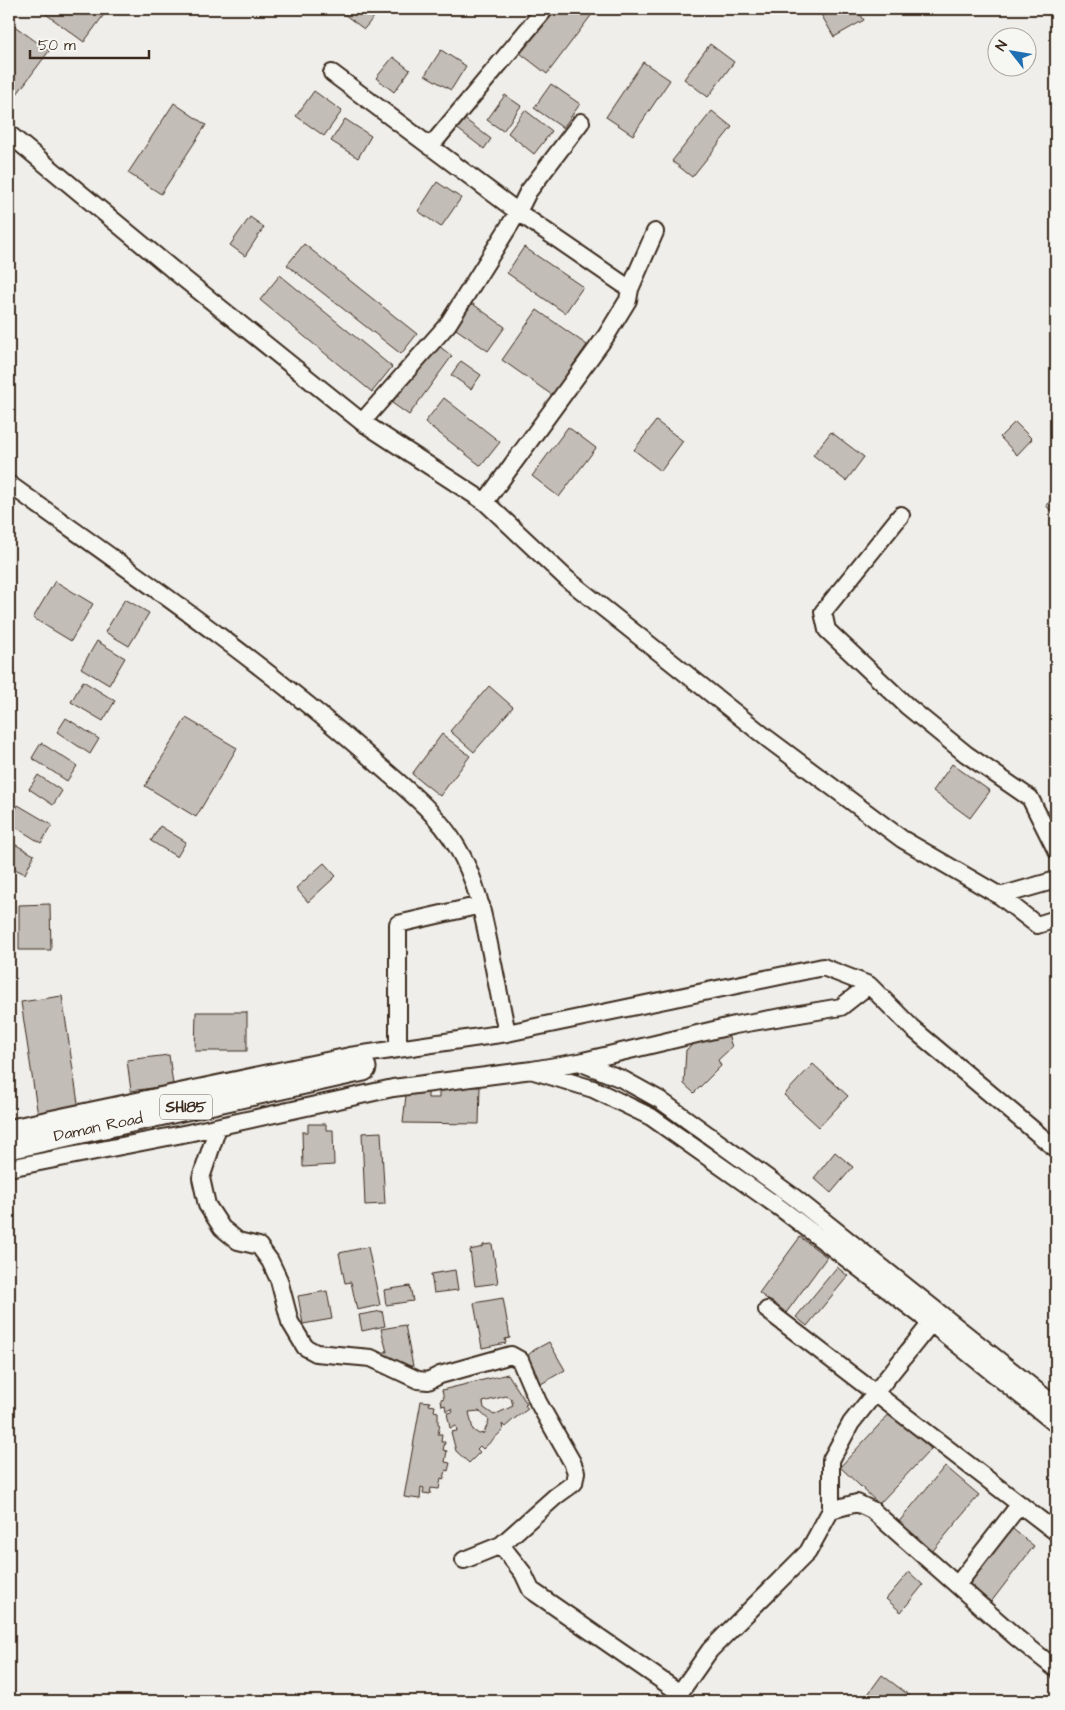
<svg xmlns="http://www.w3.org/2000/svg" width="1065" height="1710" viewBox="0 0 1065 1710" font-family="'Architects Daughter',sans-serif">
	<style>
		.building { fill: #c2bdb7; stroke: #3b2a1e; fill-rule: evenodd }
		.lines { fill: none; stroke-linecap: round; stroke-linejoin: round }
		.minor-casing { stroke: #3b2a1e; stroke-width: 20 }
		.primary-casing { stroke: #3b2a1e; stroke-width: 29 }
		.minor { stroke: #f6f6f2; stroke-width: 16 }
		.primary { stroke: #f6f6f2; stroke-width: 25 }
		.labels { text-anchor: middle; stroke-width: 5; stroke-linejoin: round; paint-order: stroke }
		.shield { fill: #f6f6f2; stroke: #73675e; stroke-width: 1 }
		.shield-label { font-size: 15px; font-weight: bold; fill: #3b2a1e }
		.street-label { font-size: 16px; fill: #3b2a1e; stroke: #f6f6f2 }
	</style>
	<rect width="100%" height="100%" fill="#efeeea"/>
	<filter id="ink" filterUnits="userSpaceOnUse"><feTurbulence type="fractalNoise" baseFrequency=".02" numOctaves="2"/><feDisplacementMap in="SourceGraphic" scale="10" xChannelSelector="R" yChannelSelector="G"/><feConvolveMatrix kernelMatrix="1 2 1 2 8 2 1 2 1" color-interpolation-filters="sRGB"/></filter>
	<g filter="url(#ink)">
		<path class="building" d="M 39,9 L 108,9 L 84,42 Z
			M 337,9 L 376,9 L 379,11 L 364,29 Z
			M 553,9 L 596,9 L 547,74 L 520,53 Z
			M 818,9 L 857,9 L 864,20 L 834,37 Z
			M 9,22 L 49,51 L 17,94 L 9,88 Z
			M 710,44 L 734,62 L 708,97 L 684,79 Z
			M 441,50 L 466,66 L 451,90 L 425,75 Z
			M 393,57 L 410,70 L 394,92 L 376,78 Z
			M 643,62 L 670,80 L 633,135 L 606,117 Z
			M 551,84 L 580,104 L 563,128 L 534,108 Z
			M 314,91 L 342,111 L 324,136 L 296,116 Z
			M 505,95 L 521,106 L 503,131 L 487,120 Z
			M 174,103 L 206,125 L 161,194 L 128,173 Z
			M 525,110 L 552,131 L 534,154 L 508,133 Z
			M 712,111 L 732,127 L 692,177 L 672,161 Z
			M 462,117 L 491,139 L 484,149 L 455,127 Z
			M 345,119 L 371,136 L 358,158 L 331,141 Z
			M 437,182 L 461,198 L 441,227 L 418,211 Z
			M 250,217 L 264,227 L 245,256 L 230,245 Z
			M 304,244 L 417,334 L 401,354 L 287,265 Z
			M 524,247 L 583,287 L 565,313 L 507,273 Z
			M 280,275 L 392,367 L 372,392 L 260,300 Z
			M 470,302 L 505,327 L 488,351 L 453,327 Z
			M 537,310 L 587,345 L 552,395 L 502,360 Z
			M 435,343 L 452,356 L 409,415 L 392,403 Z
			M 461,361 L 481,375 L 471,389 L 451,375 Z
			M 444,398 L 500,442 L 481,466 L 425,422 Z
			M 656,421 L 683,441 L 661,471 L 634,450 Z
			M 1015,422 L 1032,439 L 1017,455 L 1000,437 Z
			M 568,427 L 596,448 L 559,497 L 532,476 Z
			M 831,432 L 864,457 L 846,481 L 813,455 Z
			M 1056,496 L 1056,518 L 1046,505 Z
			M 55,581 L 93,604 L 71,641 L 33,618 Z
			M 125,599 L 149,613 L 129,646 L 105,632 Z
			M 97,641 L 125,658 L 109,685 L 81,668 Z
			M 83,681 L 115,701 L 103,721 L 71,702 Z
			M 489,686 L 513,707 L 474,752 L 450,731 Z
			M 66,718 L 99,739 L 90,754 L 57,732 Z
			M 186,718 L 237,748 L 196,817 L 145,786 Z
			M 442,734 L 470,756 L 440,796 L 412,774 Z
			M 41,743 L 77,766 L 67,781 L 32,758 Z
			M 952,764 L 990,791 L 970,818 L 933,791 Z
			M 38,775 L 62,791 L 53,805 L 29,789 Z
			M 18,805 L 52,825 L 41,843 L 9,823 Z
			M 160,826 L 186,842 L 177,857 L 151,841 Z
			M 9,841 L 34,855 L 25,874 L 9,866 Z
			M 324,863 L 336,876 L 308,902 L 296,888 Z
			M 50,904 L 51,950 L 19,950 L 19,905 Z
			M 62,996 L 79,1110 L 38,1116 L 21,1002 Z
			M 196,1012 L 247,1012 L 247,1051 L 195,1051 Z
			M 726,1029 L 732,1047 L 718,1060 L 721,1066 L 694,1093 L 684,1084 L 686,1050 L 699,1040 Z
			M 169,1055 L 173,1085 L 131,1091 L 127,1060 Z
			M 813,1064 L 848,1096 L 819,1127 L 784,1095 Z
			M 439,1086 L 480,1087 L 479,1124 L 403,1123 L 406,1095 L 417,1092 L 428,1092 L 428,1098 L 439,1098 Z
			M 308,1124 L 326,1124 L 326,1130 L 333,1130 L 334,1165 L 303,1167 L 302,1132 L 308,1132 Z
			M 381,1132 L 385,1204 L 365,1205 L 362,1133 Z
			M 835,1152 L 853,1167 L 831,1193 L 814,1178 Z
			M 800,1237 L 827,1257 L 786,1313 L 759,1293 Z
			M 492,1244 L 498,1283 L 475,1286 L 470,1250 L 483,1247 L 483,1245 Z
			M 368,1247 L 380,1305 L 357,1310 L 351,1282 L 345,1283 L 339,1253 Z
			M 837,1267 L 848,1276 L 807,1326 L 796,1317 Z
			M 455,1270 L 458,1290 L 434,1293 L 431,1274 Z
			M 410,1286 L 413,1301 L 386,1305 L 384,1290 Z
			M 327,1291 L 332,1319 L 303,1324 L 298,1296 Z
			M 503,1298 L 510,1338 L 505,1339 L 506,1343 L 482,1348 L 474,1303 Z
			M 382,1311 L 385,1326 L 362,1331 L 359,1315 Z
			M 405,1325 L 413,1366 L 399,1366 L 399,1361 L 387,1363 L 382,1359 L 381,1352 L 387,1352 L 381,1329 Z
			M 549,1342 L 565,1370 L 541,1384 L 526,1357 L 534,1350 Z
			M 508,1374 L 527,1404 L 525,1405 L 528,1409 L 514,1419 L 505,1427 L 502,1424 L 503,1430 L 483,1449 L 480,1446 L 477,1449 L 480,1452 L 469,1463 L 456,1451 L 451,1432 L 457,1431 L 456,1426 L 450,1428 L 447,1413 L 453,1412 L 452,1409 L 446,1411 L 445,1405 L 442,1406 L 441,1399 L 444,1398 L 442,1390 ZM 506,1396 L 511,1398 L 513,1406 L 494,1415 L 484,1408 L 483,1402 ZM 479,1411 L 489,1420 L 484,1433 L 479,1434 L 473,1430 L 469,1412 Z
			M 421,1401 L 430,1402 L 429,1405 L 435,1406 L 434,1411 L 438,1412 L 438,1424 L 440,1425 L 438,1434 L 442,1434 L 441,1442 L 445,1442 L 443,1450 L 447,1451 L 445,1462 L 450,1463 L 448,1471 L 446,1470 L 444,1479 L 441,1478 L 439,1489 L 431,1488 L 430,1494 L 423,1493 L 424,1488 L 421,1487 L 420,1499 L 404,1497 Z
			M 891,1412 L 931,1449 L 879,1504 L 840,1467 Z
			M 945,1466 L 979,1495 L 931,1553 L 897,1524 Z
			M 1009,1526 L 1034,1546 L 991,1602 L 966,1582 Z
			M 909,1572 L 923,1585 L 901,1612 L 886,1599 Z
			M 882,1675 L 917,1701 L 863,1701 Z"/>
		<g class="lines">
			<g class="minor-casing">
				<path id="minor" d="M 332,73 L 518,212 L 630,289
					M 9,134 L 178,274 L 362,422 L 485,502 L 567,579 L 768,739 L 902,839 L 1000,896 L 1037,925 L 1056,919
					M 430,147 L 545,9
					M 362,422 L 448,324 L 518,212 L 528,192 L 581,122
					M 9,484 C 130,571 253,655 365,753 C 397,782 435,809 457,847 C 476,878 483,914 490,949 C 496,977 501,1005 507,1033
					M 485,502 L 606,336 L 628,300 L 630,289 L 655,232
					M 901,515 L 823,612 L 827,630 L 907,706 L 966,754 L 1030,798 L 1056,850
					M 1000,896 L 1056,880
					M 398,1049 L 398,924 L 481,905
					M 579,1062 L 622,1079 L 660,1100 L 795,1198 L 1056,1406
					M 534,1071 L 593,1089 L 651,1117 L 783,1210 L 931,1323 L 1056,1424
					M 218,1127 L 201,1178 L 207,1205 L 222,1228 L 238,1241 L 259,1246 L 270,1261 L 279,1280 L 290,1322 L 305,1347 L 316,1353 L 371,1358 L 418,1380 L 428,1381 L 440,1375 L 511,1355 L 520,1360 L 538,1402 L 572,1462 L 576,1472 L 574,1483 L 556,1496 L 501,1545 L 523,1573 L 531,1590 L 680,1693
					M 9,1128 L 350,1056 L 507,1033 L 823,967 L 869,985 L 912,1028 L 1056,1149
					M 9,1168 L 188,1133 L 393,1088 L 532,1070 L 579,1062 L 735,1025 L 841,1007 L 869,985
					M 767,1310 L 1056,1532
					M 831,1510 L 857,1503 L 872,1510 L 1017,1638 L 1056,1669
					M 464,1560 L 501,1545
					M 957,1585 L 1020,1504
					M 674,1701 L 710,1650 L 808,1552 L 831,1510 L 831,1460 L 851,1423 L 931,1323"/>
			</g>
			<g class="primary-casing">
				<path id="primary" d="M 9,1146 L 363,1068"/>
			</g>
			<use href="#minor" class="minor"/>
			<use href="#primary" class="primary"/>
		</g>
	</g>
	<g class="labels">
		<rect class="shield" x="160" y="1094.5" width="52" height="25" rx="4"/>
		<g class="shield-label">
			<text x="186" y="1112">SH185</text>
		</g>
		<g class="street-label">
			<text transform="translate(98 1126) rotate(-12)" y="6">Daman Road</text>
		</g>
	</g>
	<rect width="1065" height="1710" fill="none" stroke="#f6f6f2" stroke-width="30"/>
	<rect x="15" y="15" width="1035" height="1680" fill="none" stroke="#3b2a1e" stroke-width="2" filter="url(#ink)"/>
	<g transform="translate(1012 52) rotate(301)"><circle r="24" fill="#f6f6f2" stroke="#aba49d"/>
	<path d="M0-4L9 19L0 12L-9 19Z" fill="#1f6fb2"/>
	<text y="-8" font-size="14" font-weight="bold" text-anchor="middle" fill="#3b2a1e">N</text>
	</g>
	<path d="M30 50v8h119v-8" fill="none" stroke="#3b2a1e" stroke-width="2.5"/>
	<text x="38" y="50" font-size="15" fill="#3b2a1e" stroke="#f6f6f2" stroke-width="4" paint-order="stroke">50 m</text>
</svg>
